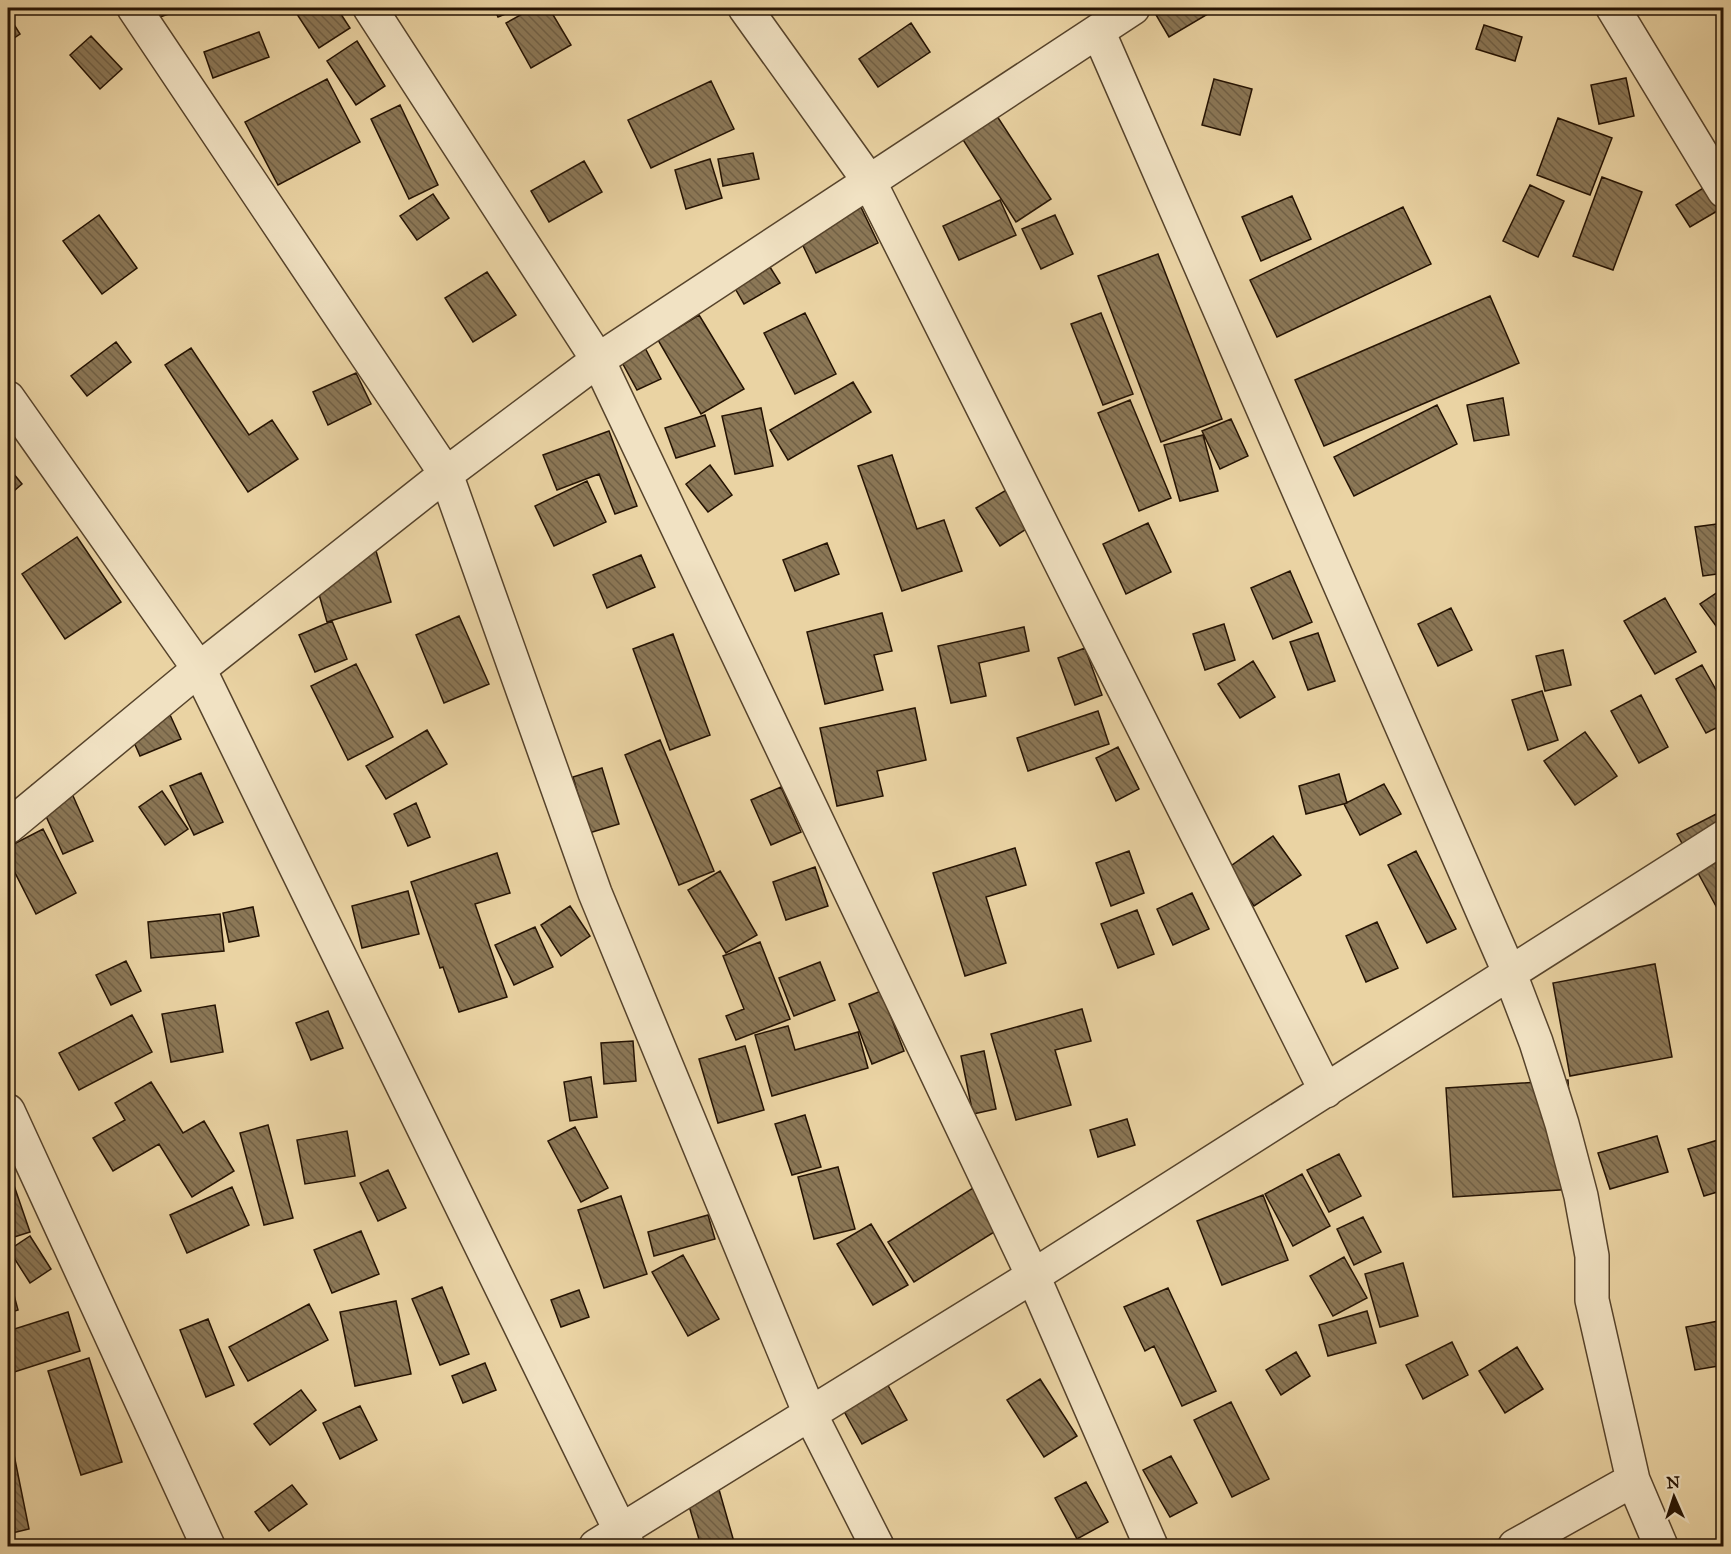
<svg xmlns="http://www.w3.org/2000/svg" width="1731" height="1554" viewBox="0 0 1731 1554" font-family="'IM FELL Great Primer',serif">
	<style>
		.building { fill: url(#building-back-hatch); stroke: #251303; stroke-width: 1.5 }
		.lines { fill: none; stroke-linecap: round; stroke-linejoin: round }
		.minor-casing { stroke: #56432b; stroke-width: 36 }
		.minor { stroke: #f1e2c3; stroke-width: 33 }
	</style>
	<defs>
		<pattern id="building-back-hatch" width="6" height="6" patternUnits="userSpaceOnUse" patternTransform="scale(1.5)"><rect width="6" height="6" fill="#8b7756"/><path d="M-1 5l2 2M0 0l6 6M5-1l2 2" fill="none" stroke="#716045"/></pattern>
	</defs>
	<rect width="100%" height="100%" fill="#ead3a3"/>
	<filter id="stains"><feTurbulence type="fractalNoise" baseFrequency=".00333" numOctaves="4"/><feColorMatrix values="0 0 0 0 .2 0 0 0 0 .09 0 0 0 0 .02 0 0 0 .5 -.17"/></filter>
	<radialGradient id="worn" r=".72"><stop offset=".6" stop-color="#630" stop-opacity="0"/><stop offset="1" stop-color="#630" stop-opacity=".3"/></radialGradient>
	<path class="building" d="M 150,8 L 186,8 L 154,19 Z
		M 293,8 L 337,8 L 350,28 L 319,48 Z
		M 494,8 L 521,8 L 498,17 Z
		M 533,8 L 549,8 L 571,45 L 531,68 L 506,23 Z
		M 1152,8 L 1218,8 L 1169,37 Z
		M 8,15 L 20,34 L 8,42 Z
		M 911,23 L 930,52 L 878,87 L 859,59 Z
		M 1484,25 L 1522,37 L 1515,61 L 1476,49 Z
		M 259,32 L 269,57 L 213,78 L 204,52 Z
		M 91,36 L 122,69 L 100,89 L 70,55 Z
		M 357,41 L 385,86 L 356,105 L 327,61 Z
		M 1626,78 L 1634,116 L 1599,124 L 1591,85 Z
		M 327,79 L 360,142 L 278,185 L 245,122 Z
		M 1214,79 L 1252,89 L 1240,135 L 1202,125 Z
		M 711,81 L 734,129 L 651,168 L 628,120 Z
		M 400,105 L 438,185 L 409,199 L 371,119 Z
		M 993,110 L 1051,199 L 1016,222 L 958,132 Z
		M 1558,118 L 1612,138 L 1590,195 L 1537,175 Z
		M 753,153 L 759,179 L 723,186 L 718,159 Z
		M 710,159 L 722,198 L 686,209 L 675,170 Z
		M 584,161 L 602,192 L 549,222 L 531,191 Z
		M 1724,175 L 1724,207 L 1690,227 L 1676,205 Z
		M 1602,177 L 1642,192 L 1613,270 L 1573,256 Z
		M 1530,185 L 1564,201 L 1538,257 L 1503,241 Z
		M 433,194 L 449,218 L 417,240 L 400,216 Z
		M 1292,196 L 1311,239 L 1261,261 L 1242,217 Z
		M 1000,200 L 1016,235 L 959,260 L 943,226 Z
		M 858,201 L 878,243 L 816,273 L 796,231 Z
		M 1403,207 L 1431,264 L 1277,337 L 1250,280 Z
		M 99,215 L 137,268 L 102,294 L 63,241 Z
		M 1055,215 L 1073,254 L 1041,269 L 1022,229 Z
		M 1158,254 L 1222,419 L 1161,442 L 1098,276 Z
		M 763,256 L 780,283 L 744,304 L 728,276 Z
		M 487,272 L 516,315 L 473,342 L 445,298 Z
		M 1490,296 L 1519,363 L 1324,446 L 1295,380 Z
		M 805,313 L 836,374 L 795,394 L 764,333 Z
		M 1101,313 L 1133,394 L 1103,405 L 1071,324 Z
		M 699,315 L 744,389 L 701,414 L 658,340 Z
		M 116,342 L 131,362 L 87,396 L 71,376 Z
		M 642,342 L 661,379 L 637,390 L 617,353 Z
		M 191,348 L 249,435 L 272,420 L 298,459 L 248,492 L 165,365 Z
		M 356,373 L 371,404 L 328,425 L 313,392 Z
		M 853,382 L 871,412 L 788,460 L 770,430 Z
		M 1503,398 L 1509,435 L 1474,441 L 1467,405 Z
		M 1130,400 L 1171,498 L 1139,511 L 1098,413 Z
		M 1437,405 L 1457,444 L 1354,496 L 1334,457 Z
		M 761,408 L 773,466 L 735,474 L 722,416 Z
		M 705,415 L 715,446 L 676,458 L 665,428 Z
		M 1231,419 L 1248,456 L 1220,469 L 1202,431 Z
		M 609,431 L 637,506 L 615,514 L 599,474 L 557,490 L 543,455 Z
		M 1203,435 L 1218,491 L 1180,501 L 1164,445 Z
		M 892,455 L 917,529 L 944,520 L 962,571 L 902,591 L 858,466 Z
		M 710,465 L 732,495 L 708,512 L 686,484 Z
		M 8,467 L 22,484 L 8,496 Z
		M 587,481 L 606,522 L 554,546 L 535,506 Z
		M 1008,489 L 1031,526 L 1000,546 L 976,508 Z
		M 1148,523 L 1171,572 L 1126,594 L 1103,544 Z
		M 1724,523 L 1724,573 L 1703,576 L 1695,527 Z
		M 77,537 L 121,602 L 65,639 L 22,574 Z
		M 827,543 L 839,574 L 795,591 L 783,560 Z
		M 376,551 L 391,602 L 327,622 L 312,570 Z
		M 641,555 L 655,587 L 607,608 L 593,575 Z
		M 1290,571 L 1312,622 L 1273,639 L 1251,588 Z
		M 1724,588 L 1724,637 L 1700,604 Z
		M 1665,598 L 1696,652 L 1655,674 L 1624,621 Z
		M 1451,608 L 1472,650 L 1438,666 L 1418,624 Z
		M 882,613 L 892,651 L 874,655 L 883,690 L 825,704 L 807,632 Z
		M 459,616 L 489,684 L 444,703 L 416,635 Z
		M 332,621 L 347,659 L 315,672 L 299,635 Z
		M 1224,624 L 1235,660 L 1205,670 L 1193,634 Z
		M 1024,627 L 1029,651 L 979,663 L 986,696 L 951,703 L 938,646 Z
		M 1318,633 L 1335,681 L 1308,690 L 1290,642 Z
		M 673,634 L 710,735 L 670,750 L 633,649 Z
		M 1085,648 L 1102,695 L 1075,705 L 1058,658 Z
		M 1563,650 L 1571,685 L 1545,691 L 1536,656 Z
		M 1253,661 L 1275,697 L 1240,718 L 1218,684 Z
		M 356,664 L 393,737 L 348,760 L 311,686 Z
		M 1702,665 L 1724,704 L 1724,724 L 1706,733 L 1676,679 Z
		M 1542,691 L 1558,740 L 1528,750 L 1512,700 Z
		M 161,695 L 181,739 L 140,756 L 121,713 Z
		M 1641,695 L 1668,747 L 1639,763 L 1611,711 Z
		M 915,708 L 926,760 L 877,771 L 883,796 L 837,806 L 820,728 Z
		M 1098,711 L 1109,744 L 1028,771 L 1017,738 Z
		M 427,730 L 447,764 L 386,799 L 366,766 Z
		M 1585,732 L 1617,776 L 1575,805 L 1544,761 Z
		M 660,740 L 714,871 L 679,885 L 625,755 Z
		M 1118,747 L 1139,789 L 1116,801 L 1096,758 Z
		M 602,768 L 619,824 L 589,833 L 573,777 Z
		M 62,771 L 93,841 L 63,854 L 32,785 Z
		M 201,773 L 223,822 L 194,835 L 170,786 Z
		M 1339,774 L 1347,803 L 1306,814 L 1299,786 Z
		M 1384,784 L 1401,814 L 1360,835 L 1344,804 Z
		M 781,787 L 801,832 L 771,845 L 751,800 Z
		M 162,791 L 188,829 L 165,845 L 139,807 Z
		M 416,803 L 430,837 L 408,846 L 394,814 Z
		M 1724,810 L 1724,921 L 1677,834 Z
		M 43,829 L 76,893 L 36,914 L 8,859 L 8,847 Z
		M 1273,836 L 1301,875 L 1254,906 L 1228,868 Z
		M 1015,848 L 1026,885 L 986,897 L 1006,963 L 965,976 L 933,873 Z
		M 1129,851 L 1144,893 L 1111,906 L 1096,863 Z
		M 1416,851 L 1456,929 L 1427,943 L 1388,865 Z
		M 497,853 L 510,893 L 475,904 L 507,997 L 459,1012 L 443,967 L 440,968 L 411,882 Z
		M 815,867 L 828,906 L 786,920 L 773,882 Z
		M 720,871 L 757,935 L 726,953 L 688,890 Z
		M 408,891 L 419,934 L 362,948 L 352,906 Z
		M 1192,893 L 1209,929 L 1173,945 L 1157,909 Z
		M 570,906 L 590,936 L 561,956 L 541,925 Z
		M 253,907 L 259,936 L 229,942 L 223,913 Z
		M 1137,910 L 1154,954 L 1118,968 L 1101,924 Z
		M 220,914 L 224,951 L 151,958 L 148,922 Z
		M 1377,922 L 1398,968 L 1366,982 L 1346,936 Z
		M 535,927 L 553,967 L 514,985 L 495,945 Z
		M 760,942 L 790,1019 L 736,1040 L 726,1016 L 744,1009 L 723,956 Z
		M 126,961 L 141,991 L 111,1005 L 96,975 Z
		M 820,962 L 835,1000 L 794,1016 L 779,978 Z
		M 1655,964 L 1672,1057 L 1570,1076 L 1553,983 Z
		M 881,991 L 904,1051 L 872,1064 L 849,1004 Z
		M 215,1005 L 223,1052 L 171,1062 L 162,1014 Z
		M 1082,1009 L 1091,1041 L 1055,1050 L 1071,1105 L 1016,1120 L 991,1034 Z
		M 328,1011 L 343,1048 L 311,1060 L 296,1023 Z
		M 132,1015 L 152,1052 L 79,1090 L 59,1053 Z
		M 788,1026 L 795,1050 L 858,1032 L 868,1068 L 772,1096 L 755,1035 Z
		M 633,1041 L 636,1081 L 604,1084 L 601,1043 Z
		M 745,1046 L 764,1110 L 718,1123 L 699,1059 Z
		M 984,1051 L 996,1109 L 973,1114 L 961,1056 Z
		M 591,1077 L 597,1117 L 570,1121 L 564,1082 Z
		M 1568,1080 L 1575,1189 L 1453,1197 L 1446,1088 Z
		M 151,1082 L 183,1133 L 204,1121 L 234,1171 L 192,1197 L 159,1144 L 113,1171 L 93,1138 L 125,1120 L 115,1103 Z
		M 805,1115 L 821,1167 L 792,1175 L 775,1124 Z
		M 1127,1119 L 1135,1145 L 1098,1157 L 1090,1130 Z
		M 268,1125 L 293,1218 L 264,1225 L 240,1133 Z
		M 575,1127 L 608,1188 L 581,1202 L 548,1141 Z
		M 347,1131 L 355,1176 L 305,1184 L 297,1140 Z
		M 1657,1136 L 1668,1172 L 1610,1189 L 1598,1153 Z
		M 1718,1140 L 1724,1156 L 1724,1190 L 1704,1196 L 1688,1149 Z
		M 1339,1154 L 1361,1196 L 1329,1212 L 1307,1170 Z
		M 838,1167 L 855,1229 L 814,1239 L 798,1177 Z
		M 8,1168 L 30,1232 L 8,1239 Z
		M 388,1170 L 406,1208 L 378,1221 L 360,1183 Z
		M 1302,1174 L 1330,1226 L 1293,1246 L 1265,1194 Z
		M 232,1187 L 249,1225 L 187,1253 L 170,1215 Z
		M 973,1188 L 999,1229 L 914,1282 L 888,1242 Z
		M 1263,1195 L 1288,1260 L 1222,1285 L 1197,1221 Z
		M 621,1196 L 647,1274 L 604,1288 L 578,1210 Z
		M 708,1215 L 715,1239 L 654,1256 L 648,1232 Z
		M 1363,1217 L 1381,1252 L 1354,1265 L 1337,1229 Z
		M 871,1224 L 908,1285 L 873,1305 L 837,1244 Z
		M 361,1231 L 379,1274 L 332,1293 L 314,1250 Z
		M 30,1236 L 51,1269 L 30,1283 L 9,1250 Z
		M 683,1255 L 719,1319 L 688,1336 L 652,1272 Z
		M 1344,1257 L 1367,1298 L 1333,1316 L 1310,1276 Z
		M 1403,1263 L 1418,1316 L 1380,1327 L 1365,1274 Z
		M 11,1284 L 18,1310 L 8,1313 L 8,1285 Z
		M 442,1287 L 469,1354 L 440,1365 L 412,1299 Z
		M 1168,1288 L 1216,1391 L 1182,1406 L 1154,1346 L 1145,1351 L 1124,1307 Z
		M 579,1290 L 589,1317 L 561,1327 L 551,1300 Z
		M 396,1301 L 411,1374 L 355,1386 L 340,1312 Z
		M 309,1304 L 328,1340 L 248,1381 L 229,1347 Z
		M 1367,1311 L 1376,1343 L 1328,1356 L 1319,1325 Z
		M 68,1312 L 80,1351 L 8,1374 L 8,1331 Z
		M 208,1319 L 234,1385 L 206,1397 L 180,1330 Z
		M 1724,1320 L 1724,1365 L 1695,1370 L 1686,1327 Z
		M 1452,1342 L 1468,1375 L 1423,1399 L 1406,1365 Z
		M 1517,1347 L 1543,1389 L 1505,1413 L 1479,1371 Z
		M 1296,1352 L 1310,1376 L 1281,1395 L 1266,1370 Z
		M 89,1358 L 122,1462 L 81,1475 L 48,1371 Z
		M 485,1363 L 496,1390 L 463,1403 L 452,1376 Z
		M 1040,1379 L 1077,1436 L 1044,1457 L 1007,1400 Z
		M 885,1380 L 907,1420 L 862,1444 L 840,1404 Z
		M 301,1390 L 316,1410 L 270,1445 L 254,1424 Z
		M 1231,1402 L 1269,1479 L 1232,1497 L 1194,1420 Z
		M 360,1406 L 377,1440 L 340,1459 L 323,1423 Z
		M 8,1425 L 29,1529 L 8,1534 Z
		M 1171,1456 L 1197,1503 L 1170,1517 L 1143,1470 Z
		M 1086,1482 L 1108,1522 L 1077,1539 L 1055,1498 Z
		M 292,1485 L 307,1504 L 269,1531 L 255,1512 Z
		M 718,1486 L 734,1542 L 717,1546 L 701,1546 L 686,1496 Z"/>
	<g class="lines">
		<g class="minor-casing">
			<path id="minor" d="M 134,8 L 446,474 L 595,893 L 810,1414 L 877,1546
				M 370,8 L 598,360 L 1033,1276 L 1151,1546
				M 745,8 L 869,181 L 1326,1091
				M 1613,8 L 1724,191
				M 1098,31 L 1510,974 L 1536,1042 L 1562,1124 L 1581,1196 L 1592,1256 L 1592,1300 L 1633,1480 L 1661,1546
				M 8,398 L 199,669 L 628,1546
				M 8,827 L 199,669 L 446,474 L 598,360 L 1133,8
				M 8,1111 L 208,1546
				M 596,1546 L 1033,1276 L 1724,837
				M 1515,1546 L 1633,1480"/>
		</g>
		<use href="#minor" class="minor"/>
	</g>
	<rect width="1731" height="1554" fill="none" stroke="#ead3a3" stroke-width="30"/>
	<rect x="9" y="9" width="1713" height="1536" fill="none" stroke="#251303" stroke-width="3"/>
	<rect x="15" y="15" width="1701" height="1524" fill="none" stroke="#251303" stroke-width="1.5"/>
	<g transform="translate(1674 1497) rotate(357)" stroke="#f1e2c3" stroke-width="4.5" paint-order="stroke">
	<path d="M0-4.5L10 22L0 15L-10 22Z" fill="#251303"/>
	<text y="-9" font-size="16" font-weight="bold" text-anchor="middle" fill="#251303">N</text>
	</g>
	<rect width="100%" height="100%" filter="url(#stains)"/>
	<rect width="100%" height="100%" fill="url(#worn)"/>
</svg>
